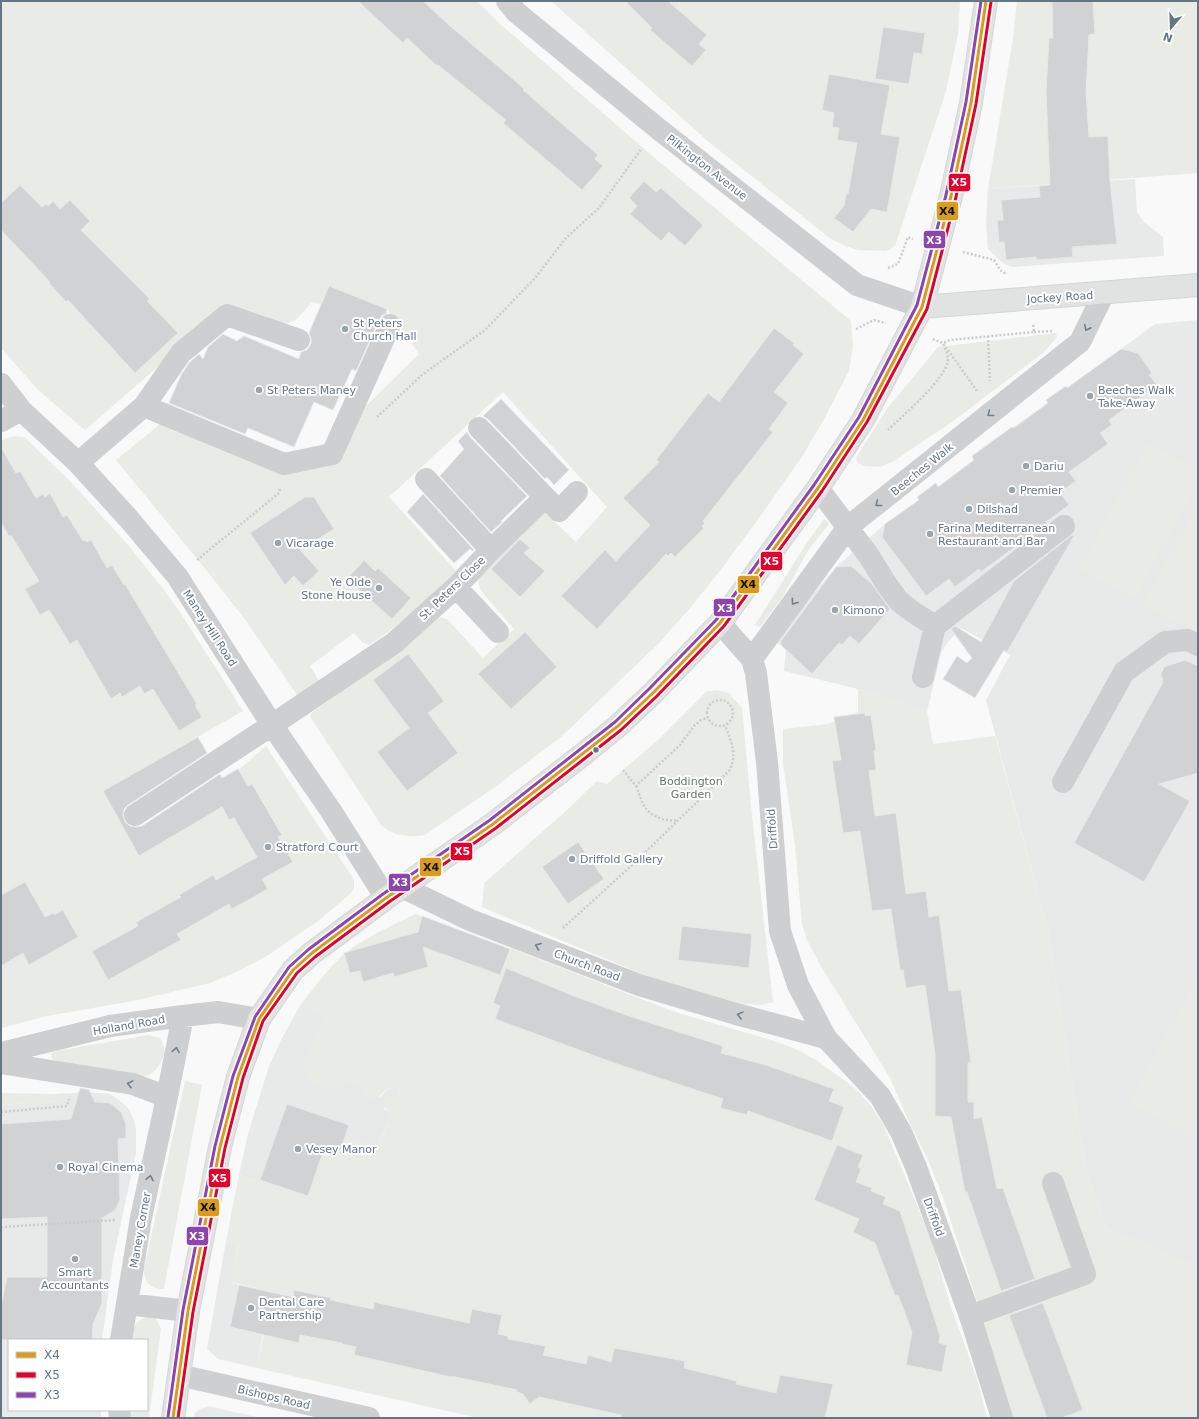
<svg xmlns="http://www.w3.org/2000/svg" width="1199" height="1419" viewBox="0 0 1199 1419" font-family="'DejaVu Sans',sans-serif">
	<style>
		.built { fill: #e8e9e9 }
		.green { fill: #e8ebe6 }
		.building { fill: #d0d2d3; stroke: #e8e8e8 }
		.lines { fill: none; stroke-linecap: round; stroke-linejoin: round }
		.major-casing { stroke: #d5d6d7; stroke-width: 24 }
		.path { stroke: #cbcccd; stroke-width: 2.5; stroke-dasharray: 2 2; stroke-linecap: butt }
		.minor { stroke: #cecfd0; stroke-width: 22 }
		.major { stroke: #e1e2e2; stroke-width: 22 }
		.bus-1-casing { stroke: #fff; stroke-width: 6 }
		.bus-2-casing { stroke: #fff; stroke-width: 6 }
		.bus-3-casing { stroke: #fff; stroke-width: 6 }
		.bus-1 { stroke: #da9c1a; stroke-width: 3 }
		.bus-2 { stroke: #e4002b; stroke-width: 3 }
		.bus-3 { stroke: #8e44ad; stroke-width: 3 }
		.oneway { stroke: #707f8b }
		.poi-dot { fill: #99a4ac; stroke: #fff; stroke-width: 1.5 }
		.bus-dot { fill: #657683; stroke: #fff; stroke-width: 1.5 }
		.labels { text-anchor: middle; stroke-width: 4; stroke-linejoin: round; paint-order: stroke }
		.street-label { font-size: 11px; fill: #657683; stroke: #fff }
		.poi-label { font-size: 11px; fill: #657683; stroke: #fff; text-anchor: start }
		.park-label { font-size: 11px; fill: #687a64; stroke: #fff }
		.line-badge { stroke: #fff; stroke-width: 1.5 }
		.badge-label { font-size: 11px; text-anchor: middle; font-weight: bold; fill: #fff }
		.pale-badge-label { font-size: 11px; text-anchor: middle; font-weight: bold; fill: #111 }
	</style>
	<rect width="100%" height="100%" fill="#f9f9f9"/>
	<path class="built" d="M 1135,179 L 1137,212 L 1144,222 L 1163,237 L 1164,256 L 1013,267 L 1004,264 L 988,249 L 986,223 L 988,189 Z
		M 1198,320 L 1198,1267 L 1107,1229 L 1086,1171 L 1048,931 L 986,700 L 1010,655 L 961,628 L 947,643 L 941,653 L 927,711 L 858,689 L 784,671 L 786,649 L 773,640 L 836,567 L 885,524 L 919,500 L 917,497 L 936,483 L 939,487 L 974,461 L 972,456 L 1048,403 L 1046,400 L 1066,386 L 1068,388 L 1155,324 Z
		M 301,1004 L 314,1010 L 326,1013 L 304,1066 L 337,1089 L 348,1082 L 354,1082 L 362,1088 L 380,1097 L 387,1090 L 396,1087 L 400,1095 L 384,1108 L 389,1113 L 390,1119 L 377,1147 L 344,1137 L 340,1151 L 307,1198 L 239,1175 L 248,1134 L 269,1066 L 282,1038 Z
		M 87,1092 L 110,1094 L 119,1100 L 128,1108 L 133,1118 L 136,1128 L 136,1153 L 113,1260 L 102,1340 L 9,1340 L 9,1410 L 101,1410 L 101,1418 L 1,1418 L 1,1105 L 56,1101 L 56,1094 Z
		M 226,1241 L 238,1244 L 231,1282 L 239,1285 L 230,1327 L 253,1332 L 264,1327 L 257,1368 L 218,1359 L 207,1349 Z
		M 208,1406 L 260,1418 L 194,1418 L 195,1413 L 200,1409 Z"/>
	<path class="green" d="M 1,1 L 477,1 L 499,23 L 650,154 L 851,321 L 853,347 L 849,371 L 823,421 L 803,455 L 757,521 L 719,572 L 690,608 L 659,643 L 562,736 L 495,787 L 425,835 C 408,838 394,836 381,825 L 311,718 L 311,714 L 314,711 L 390,657 L 438,617 L 447,619 L 483,658 L 514,629 L 481,591 L 479,585 L 478,575 L 535,513 L 545,513 L 576,542 L 607,507 L 503,392 L 389,497 L 456,571 C 429,598 401,624 369,645 L 362,642 L 354,633 L 310,666 L 319,681 L 299,698 L 247,622 L 203,566 L 116,460 L 164,421 L 307,464 L 419,354 L 387,309 L 329,286 L 321,304 L 312,302 L 297,319 L 287,324 L 276,324 L 228,306 L 85,430 L 38,390 L 1,348 Z
		M 551,1 L 960,1 L 958,34 L 946,91 L 895,246 L 886,251 L 858,250 L 846,246 L 831,239 L 710,143 Z
		M 1017,1 L 1198,1 L 1198,173 L 988,189 L 1013,38 Z
		M 1056,333 L 1057,337 L 1043,353 L 952,422 L 894,461 L 880,467 L 864,466 L 858,463 L 856,458 L 887,409 L 938,347 Z
		M 15,436 L 24,437 L 69,480 L 129,546 L 163,589 L 180,612 L 243,711 L 103,791 L 139,856 L 209,785 L 229,820 L 234,818 L 257,857 L 216,880 L 213,875 L 179,895 L 196,923 L 229,904 L 232,909 L 268,889 L 262,879 L 293,862 L 278,837 L 282,834 L 252,784 L 248,786 L 238,769 L 242,767 L 266,746 L 354,880 L 354,888 L 350,894 L 318,921 L 267,956 L 238,971 L 210,983 L 133,1001 L 47,1016 L 1,1028 L 1,441 L 6,438 Z
		M 1148,443 L 1198,470 L 1198,482 L 1134,599 L 1079,569 Z
		M 1198,503 L 1198,634 L 1143,604 Z
		M 824,519 L 829,524 L 809,549 L 783,596 L 760,627 L 755,625 L 806,544 Z
		M 858,689 L 927,711 L 933,744 L 995,736 L 1048,931 L 1086,1171 L 1107,1229 L 1198,1267 L 1198,1415 L 1196,1418 L 1012,1418 L 983,1334 L 983,1319 L 943,1197 L 928,1160 L 909,1122 L 890,1078 L 819,963 L 807,940 L 802,924 L 795,845 L 783,764 L 783,729 L 828,724 L 858,712 Z
		M 717,690 L 729,693 L 742,708 L 752,816 L 773,1002 L 761,1005 L 744,1004 L 701,995 L 649,977 L 482,907 L 484,883 L 566,811 L 597,781 L 607,784 L 659,739 L 706,692 Z
		M 415,914 L 450,926 L 441,954 L 500,975 L 510,948 L 675,1012 L 771,1040 L 798,1050 L 816,1060 L 840,1077 L 857,1090 L 872,1107 L 884,1126 L 931,1239 L 950,1304 L 978,1382 L 987,1418 L 478,1418 L 257,1368 L 272,1292 L 231,1282 L 238,1245 L 226,1241 L 239,1175 L 307,1198 L 325,1146 L 340,1151 L 345,1137 L 377,1147 C 380,1140 390,1123 389,1117 C 388,1109 385,1111 384,1101 L 389,1096 L 400,1095 L 396,1087 C 394,1088 389,1088 387,1090 C 377,1096 382,1099 367,1099 L 362,1088 L 354,1082 C 348,1083 344,1085 339,1088 C 325,1094 315,1087 306,1078 L 304,1066 L 325,1013 L 314,1010 L 301,1004 C 314,988 326,971 341,957 C 362,938 390,927 415,914 Z
		M 1198,975 L 1198,1140 L 1129,1103 Z
		M 149,1035 L 160,1038 C 166,1049 166,1053 160,1064 C 158,1067 153,1073 149,1075 C 134,1082 69,1066 52,1059 L 51,1053 L 61,1050 Z
		M 185,1081 L 202,1085 L 164,1289 C 150,1289 144,1283 144,1269 Z
		M 1,1093 L 56,1094 L 56,1101 L 1,1105 Z
		M 149,1316 L 155,1316 L 161,1329 L 149,1418 L 130,1418 L 130,1410 L 147,1410 L 147,1340 L 131,1340 C 134,1326 134,1321 149,1316 Z"/>
	<path class="building" d="M 358,1 L 423,1 L 450,26 L 512,78 L 524,89 L 523,90 L 598,155 L 595,159 L 603,166 L 582,190 L 503,123 L 506,120 L 438,65 L 437,66 L 407,38 L 403,43 Z
		M 625,1 L 668,1 L 707,35 L 699,44 L 706,50 L 692,66 L 650,30 L 652,28 Z
		M 1052,1 L 1093,1 L 1095,34 L 1089,35 L 1086,92 L 1089,137 L 1108,136 L 1110,181 L 1117,244 L 1072,247 L 1073,257 L 1036,260 L 1036,257 L 1006,260 L 1004,242 L 999,243 L 997,220 L 1003,220 L 1001,200 L 1040,197 L 1039,186 L 1050,185 L 1046,92 L 1049,38 L 1053,38 Z
		M 883,27 L 925,33 L 922,54 L 914,53 L 909,84 L 875,79 Z
		M 829,74 L 890,85 L 881,134 L 900,137 L 887,212 L 871,209 L 853,232 L 834,218 L 844,206 L 846,194 L 848,194 L 857,143 L 837,140 L 839,128 L 832,127 L 834,113 L 822,110 Z
		M 644,181 L 656,192 L 661,188 L 703,225 L 685,246 L 669,232 L 661,241 L 630,214 L 637,206 L 629,198 Z
		M 20,185 L 42,207 L 46,204 L 48,206 L 53,201 L 60,209 L 70,200 L 90,221 L 81,230 L 150,299 L 147,301 L 178,333 L 135,373 L 68,300 L 66,302 L 49,283 L 50,282 L 1,230 L 1,203 Z
		M 329,286 L 387,309 L 386,314 L 382,315 L 379,320 L 356,371 L 352,369 L 333,410 L 314,402 L 294,447 L 248,428 L 245,434 L 169,403 L 181,375 L 190,362 L 199,354 L 203,359 L 208,347 L 223,334 L 237,341 L 244,336 L 299,359 L 301,352 L 307,350 L 311,344 L 311,338 L 309,333 Z
		M 774,328 L 794,343 L 793,345 L 804,354 L 774,392 L 788,403 L 769,429 L 773,432 L 703,521 L 705,523 L 702,526 L 704,528 L 675,557 L 671,553 L 668,556 L 666,554 L 597,629 L 561,596 L 605,550 L 616,561 L 650,525 L 623,498 L 659,462 L 656,460 L 708,393 L 719,402 Z
		M 1121,349 L 1138,353 L 1152,373 L 1149,375 L 1157,385 L 1109,420 L 1112,425 L 1100,433 L 1108,444 L 1069,472 L 1076,481 L 1060,492 L 1069,505 L 1046,522 L 1048,523 L 1042,527 L 1043,526 L 981,572 L 979,569 L 955,587 L 949,579 L 926,596 L 882,537 L 885,524 L 919,500 L 917,497 L 936,483 L 938,487 L 974,460 L 972,456 L 1012,427 L 1014,428 L 1048,403 L 1046,400 L 1066,386 L 1067,388 Z
		M 501,399 L 569,470 L 554,485 L 547,477 L 545,479 L 488,419 L 483,416 Z
		M 467,432 L 470,437 L 527,496 L 501,521 L 502,522 L 491,532 L 440,476 L 464,449 L 458,441 Z
		M 1,447 L 16,473 L 20,471 L 36,498 L 43,494 L 45,497 L 50,493 L 63,517 L 67,515 L 83,541 L 85,540 L 87,542 L 91,540 L 107,568 L 112,565 L 124,585 L 125,584 L 197,704 L 195,705 L 202,717 L 179,731 L 153,689 L 144,694 L 140,686 L 122,697 L 120,693 L 111,699 L 77,640 L 70,644 L 49,610 L 40,615 L 25,589 L 39,581 L 11,535 L 9,536 L 1,522 Z
		M 423,494 L 474,550 L 473,551 L 470,549 L 454,563 L 407,512 Z
		M 305,497 L 314,497 L 334,529 L 300,550 L 319,571 L 303,586 L 294,576 L 285,585 L 250,533 Z
		M 1072,535 L 1074,536 L 1007,652 L 1004,650 L 975,698 L 943,679 L 957,656 L 967,663 L 972,658 L 951,629 L 955,626 L 981,642 L 1014,581 Z
		M 520,539 L 530,548 L 524,553 L 545,571 L 520,597 L 491,569 Z
		M 364,560 L 375,571 L 378,568 L 411,598 L 392,619 L 347,579 Z
		M 851,566 L 871,583 L 890,609 L 859,644 L 850,636 L 842,645 L 839,643 L 812,674 L 781,645 L 781,641 L 836,567 Z
		M 525,632 L 557,667 L 511,709 L 478,674 Z
		M 408,654 L 444,701 L 428,713 L 458,753 L 407,791 L 377,752 L 409,728 L 373,680 Z
		M 1185,660 L 1198,666 L 1198,773 L 1159,784 L 1190,801 L 1144,882 L 1074,843 L 1163,682 L 1161,674 L 1164,667 Z
		M 865,713 L 865,716 L 871,715 L 876,751 L 874,751 L 876,770 L 869,771 L 875,816 L 896,813 L 906,894 L 926,891 L 929,917 L 939,915 L 949,991 L 961,990 L 971,1063 L 968,1063 L 968,1102 L 974,1102 L 974,1119 L 982,1117 L 997,1189 L 1003,1188 L 1035,1279 L 1001,1291 L 967,1192 L 965,1192 L 951,1117 L 935,1116 L 935,1054 L 925,985 L 906,988 L 903,970 L 900,970 L 891,909 L 872,911 L 860,831 L 843,833 L 832,761 L 841,760 L 834,717 Z
		M 198,737 L 207,753 L 128,805 L 124,809 L 123,815 L 125,822 L 130,826 L 136,827 L 142,826 L 220,774 L 222,778 L 238,769 L 248,786 L 252,784 L 282,835 L 278,837 L 293,862 L 262,879 L 268,889 L 232,909 L 229,904 L 177,934 L 181,940 L 108,980 L 92,951 L 138,926 L 136,922 L 181,897 L 179,895 L 213,875 L 216,880 L 257,857 L 234,818 L 229,820 L 222,807 L 139,856 L 103,791 Z
		M 578,842 L 604,879 L 568,904 L 542,867 Z
		M 25,882 L 45,917 L 53,913 L 54,915 L 63,910 L 78,937 L 29,965 L 23,953 L 1,966 L 1,895 Z
		M 422,916 L 510,949 L 500,975 L 423,947 L 428,967 L 394,977 L 393,973 L 363,982 L 360,971 L 350,973 L 344,953 L 418,932 Z
		M 682,926 L 752,934 L 749,968 L 678,960 Z
		M 506,968 L 574,996 L 629,1016 L 723,1046 L 721,1053 L 766,1065 L 834,1089 L 829,1101 L 844,1107 L 832,1141 L 748,1111 L 747,1115 L 720,1108 L 723,1099 L 617,1064 L 495,1019 L 500,1006 L 493,1003 Z
		M 80,1088 L 89,1090 L 95,1102 L 110,1103 L 121,1112 L 126,1124 L 126,1138 L 118,1139 L 120,1200 L 115,1210 L 102,1218 L 102,1303 L 93,1324 L 92,1340 L 1,1340 L 1,1306 L 7,1277 L 47,1277 L 47,1217 L 1,1219 L 1,1124 L 71,1119 Z
		M 287,1104 L 349,1125 L 340,1151 L 325,1146 L 308,1196 L 260,1180 Z
		M 837,1145 L 863,1155 L 858,1167 L 861,1169 L 856,1182 L 872,1188 L 871,1191 L 886,1197 L 883,1204 L 900,1211 L 940,1336 L 939,1343 L 947,1345 L 942,1372 L 906,1365 L 912,1332 L 898,1295 L 895,1296 L 875,1243 L 853,1232 L 859,1219 L 814,1200 Z
		M 239,1285 L 293,1297 L 294,1290 L 331,1298 L 330,1300 L 373,1309 L 374,1302 L 469,1323 L 472,1309 L 502,1315 L 498,1334 L 508,1336 L 508,1339 L 546,1346 L 543,1355 L 586,1364 L 588,1355 L 611,1362 L 614,1348 L 685,1361 L 684,1368 L 737,1381 L 736,1384 L 776,1393 L 780,1375 L 833,1384 L 825,1418 L 620,1418 L 621,1415 L 539,1397 L 530,1404 L 523,1394 L 517,1392 L 517,1390 L 451,1376 L 451,1377 L 354,1355 L 356,1347 L 342,1344 L 342,1343 L 300,1335 L 299,1343 L 230,1327 Z
		M 1043,1303 L 1083,1410 L 1061,1418 L 1047,1418 L 1009,1315 Z"/>
	<g class="lines">
		<g class="major-casing">
			<path id="major" d="M 922,307 L 1198,285
				M 173,1418 L 188,1311 L 220,1147 L 238,1077 L 259,1019 L 293,970 L 312,953 L 386,898 L 493,824 L 581,756 L 618,726 L 654,692 L 720,623 L 818,488 L 863,420 L 922,307 L 951,196 L 971,103 L 986,1"/>
		</g>
		<path class="path" d="M 963,252 L 994,260 L 1000,270 L 1006,274
			M 888,268 L 898,264 L 908,237 L 913,239
			M 856,329 L 874,320 L 886,323
			M 1034,332 L 1053,331
			M 988,336 L 990,381
			M 977,391 L 943,343 L 950,340 L 1034,332 L 1033,323
			M 377,417 L 423,374 L 485,330 L 535,278 L 566,238 L 599,208 L 642,148
			M 888,430 C 902,416 949,377 948,358 C 947,353 945,348 943,343 L 932,339
			M 197,560 L 279,493 L 280,488
			M707 713a13 13 0 1 1 26 0a13 13 0 1 1-26 0Z
			M 623,770 L 636,786 L 680,745 L 694,726 L 701,720 L 708,718
			M 636,786 C 639,792 640,798 643,804 C 649,816 665,822 677,820
			M 563,928 L 631,866 L 729,771 C 738,755 731,741 725,725
			M 1,1112 L 67,1106 L 69,1099
			M 1,1227 L 116,1220"/>
		<path class="minor" d="M 507,1 L 516,12 L 656,127 L 857,285 L 922,307
			M 1,384 L 21,410 L 78,463 L 128,518 L 177,576 L 272,725 L 331,811 L 386,898
			M 144,406 L 284,464 L 332,454 L 390,325
			M 1,421 L 21,410
			M 78,463 L 144,406 L 181,353 L 227,315 L 299,340
			M 426,479 L 491,550
			M 818,488 L 869,556 L 887,585 L 899,601 L 913,612 L 935,626
			M 545,497 L 559,511 L 577,492
			M 456,587 L 498,632
			M 720,623 L 752,659 L 756,673 L 767,762 L 780,931 L 798,985 L 826,1038 L 880,1096 L 901,1132 L 916,1167 L 970,1316 L 1002,1418
			M 752,659 L 848,527 L 1080,342 L 1104,293
			M 923,677 L 935,626 L 1064,526
			M 1063,782 L 1124,672 L 1165,642 L 1188,640 L 1198,645
			M 135,815 L 272,725 L 394,643 L 456,587 L 491,550 L 545,497 L 479,428
			M 402,887 L 470,920 L 639,985 L 736,1014 L 826,1038
			M 1,1053 L 110,1026 L 183,1016 L 218,1012 L 259,1019
			M 1,1063 L 133,1084 L 167,1097
			M 127,1304 L 188,1311
			M 970,1316 L 1085,1274 L 1053,1183
			M 121,1340 L 141,1218 L 167,1097 L 183,1016
			M 179,1375 L 369,1418
			M 119,1410 L 120,1418"/>
		<use href="#major" class="major"/>
		<g class="bus-1-casing">
			<path id="bus-1" d="M 173,1418 L 188,1311 L 220,1147 L 238,1077 L 259,1019 L 293,970 L 312,953 L 386,898 L 493,824 L 618,726 L 654,692 L 720,623 L 818,488 L 863,420 L 922,307 L 951,196 L 971,103 L 986,1"/>
		</g>
		<g class="bus-2-casing">
			<path id="bus-2" d="M 178,1418 L 193,1312 L 225,1148 L 243,1078 L 263,1021 L 297,973 L 315,957 L 389,902 L 496,828 L 621,730 L 657,696 L 724,626 L 822,491 L 867,422 L 927,309 L 956,197 L 976,104 L 991,2"/>
		</g>
		<g class="bus-3-casing">
			<path id="bus-3" d="M 168,1417 L 183,1310 L 215,1146 L 233,1076 L 255,1017 L 289,967 L 309,949 L 383,894 L 490,820 L 615,722 L 650,688 L 716,620 L 814,485 L 859,417 L 917,305 L 946,195 L 966,102 L 981,1"/>
		</g>
		<use href="#bus-1" class="bus-1"/>
		<use href="#bus-2" class="bus-2"/>
		<use href="#bus-3" class="bus-3"/>
	</g>
	<defs><path id="oneway-chevron" d="M-2-3.5L2.5 0L-2 3.5" fill="none" stroke-width="1.6" stroke-linecap="round" stroke-linejoin="round"/></defs>
	<g class="oneway">
		<use href="#oneway-chevron" transform="translate(1087 328) rotate(116)"/>
		<use href="#oneway-chevron" transform="translate(990 414) rotate(141)"/>
		<use href="#oneway-chevron" transform="translate(878 504) rotate(141)"/>
		<use href="#oneway-chevron" transform="translate(794 602) rotate(126)"/>
		<use href="#oneway-chevron" transform="translate(538 946) rotate(-159)"/>
		<use href="#oneway-chevron" transform="translate(740 1015) rotate(-165)"/>
		<use href="#oneway-chevron" transform="translate(176 1050) rotate(-79)"/>
		<use href="#oneway-chevron" transform="translate(130 1084) rotate(-167)"/>
		<use href="#oneway-chevron" transform="translate(150 1178) rotate(-78)"/>
	</g>
	<g class="poi-dot">
		<circle cx="345" cy="329" r="4"/>
		<circle cx="259" cy="390" r="4"/>
		<circle cx="1090" cy="396" r="4"/>
		<circle cx="1026" cy="466" r="4"/>
		<circle cx="1012" cy="490" r="4"/>
		<circle cx="969" cy="509" r="4"/>
		<circle cx="930" cy="534" r="4"/>
		<circle cx="278" cy="543" r="4"/>
		<circle cx="379" cy="588" r="4"/>
		<circle cx="835" cy="610" r="4"/>
		<circle cx="268" cy="847" r="4"/>
		<circle cx="572" cy="859" r="4"/>
		<circle cx="298" cy="1149" r="4"/>
		<circle cx="60" cy="1167" r="4"/>
		<circle cx="75" cy="1259" r="4"/>
		<circle cx="251" cy="1308" r="4"/>
	</g>
	<circle class="bus-dot" cx="596" cy="750" r="3.5"/>
	<g class="labels">
		<g class="street-label">
			<text transform="translate(707 167) rotate(38)" y="4">Pilkington Avenue</text>
			<text transform="translate(1060 297) rotate(-4)" y="4">Jockey Road</text>
			<text transform="translate(922 469) rotate(-39)" y="4">Beeches Walk</text>
			<text transform="translate(452 588) rotate(-44)" y="4">St. Peters Close</text>
			<text transform="translate(210 628) rotate(57)" y="4">Maney Hill Road</text>
			<text transform="translate(772 829) rotate(-94)" y="4">Driffold</text>
			<text transform="translate(587 965) rotate(21)" y="4">Church Road</text>
			<text transform="translate(129 1025) rotate(-10)" y="4">Holland Road</text>
			<text transform="translate(934 1217) rotate(70)" y="4">Driffold</text>
			<text transform="translate(140 1230) rotate(-80)" y="4">Maney Corner</text>
			<text transform="translate(274 1397) rotate(13)" y="4">Bishops Road</text>
		</g>
		<g class="poi-label">
			<text x="353" y="327">St Peters<tspan x="353" dy="13">Church Hall</tspan></text>
			<text x="267" y="394">St Peters Maney</text>
			<text x="1098" y="394">Beeches Walk<tspan x="1098" dy="13">Take-Away</tspan></text>
			<text x="1034" y="470">Dariu</text>
			<text x="1020" y="494">Premier</text>
			<text x="977" y="513">Dilshad</text>
			<text x="938" y="532">Farina Mediterranean<tspan x="938" dy="13">Restaurant and Bar</tspan></text>
			<text x="286" y="547">Vicarage</text>
			<text x="371" y="586" text-anchor="end">Ye Olde<tspan x="371" dy="13">Stone House</tspan></text>
			<text x="843" y="614">Kimono</text>
			<text x="276" y="851">Stratford Court</text>
			<text x="580" y="863">Driffold Gallery</text>
			<text x="306" y="1153">Vesey Manor</text>
			<text x="68" y="1171">Royal Cinema</text>
			<text x="75" y="1276" text-anchor="middle">Smart<tspan x="75" dy="13">Accountants</tspan></text>
			<text x="259" y="1306">Dental Care<tspan x="259" dy="13">Partnership</tspan></text>
		</g>
		<g class="park-label">
			<text x="691" y="785">Boddington<tspan x="691" dy="13">Garden</tspan></text>
		</g>
	</g>
	<g class="line-badge">
		<rect x="948" y="173" width="23" height="19" rx="4" fill="#e4002b"/>
		<rect x="936" y="201" width="23" height="20" rx="4" fill="#da9c1a"/>
		<rect x="923" y="230" width="23" height="19" rx="4" fill="#8e44ad"/>
		<rect x="760" y="551" width="23" height="20" rx="4" fill="#e4002b"/>
		<rect x="737" y="575" width="23" height="19" rx="4" fill="#da9c1a"/>
		<rect x="713" y="598" width="23" height="19" rx="4" fill="#8e44ad"/>
		<rect x="450" y="842" width="23" height="19" rx="4" fill="#e4002b"/>
		<rect x="419" y="857" width="23" height="20" rx="4" fill="#da9c1a"/>
		<rect x="388" y="873" width="23" height="19" rx="4" fill="#8e44ad"/>
		<rect x="208" y="1168" width="23" height="20" rx="4" fill="#e4002b"/>
		<rect x="197" y="1198" width="23" height="19" rx="4" fill="#da9c1a"/>
		<rect x="186" y="1226" width="23" height="20" rx="4" fill="#8e44ad"/>
	</g>
	<g class="badge-label">
		<text x="959" y="186">X5</text>
		<text x="934" y="244">X3</text>
		<text x="771" y="565">X5</text>
		<text x="725" y="612">X3</text>
		<text x="462" y="855">X5</text>
		<text x="400" y="886">X3</text>
		<text x="219" y="1182">X5</text>
		<text x="197" y="1240">X3</text>
	</g>
	<g class="pale-badge-label">
		<text x="947" y="215">X4</text>
		<text x="748" y="588">X4</text>
		<text x="431" y="871">X4</text>
		<text x="208" y="1211">X4</text>
	</g>
	<rect width="1199" height="1419" fill="none" stroke="#657683" stroke-width="4"/>
	<rect x="8" y="1339" width="140" height="72" fill="#ffffff" stroke="#c1c8cd"/>
	<rect x="16" y="1352" width="20" height="6" fill="#da9c1a" stroke="#c1c8cd"/>
	<text x="44" y="1359" font-size="12" fill="#657683">X4</text>
	<rect x="16" y="1372" width="20" height="6" fill="#e4002b" stroke="#c1c8cd"/>
	<text x="44" y="1379" font-size="12" fill="#657683">X5</text>
	<rect x="16" y="1392" width="20" height="6" fill="#8e44ad" stroke="#c1c8cd"/>
	<text x="44" y="1399" font-size="12" fill="#657683">X3</text>
	<g transform="translate(1171 28) rotate(199)" stroke="#ffffff" stroke-width="3" paint-order="stroke">
	<path d="M0-3L7 15L0 10L-7 15Z" fill="#657683"/>
	<text y="-6" font-size="11" font-weight="bold" text-anchor="middle" fill="#657683">N</text>
	</g>
</svg>
